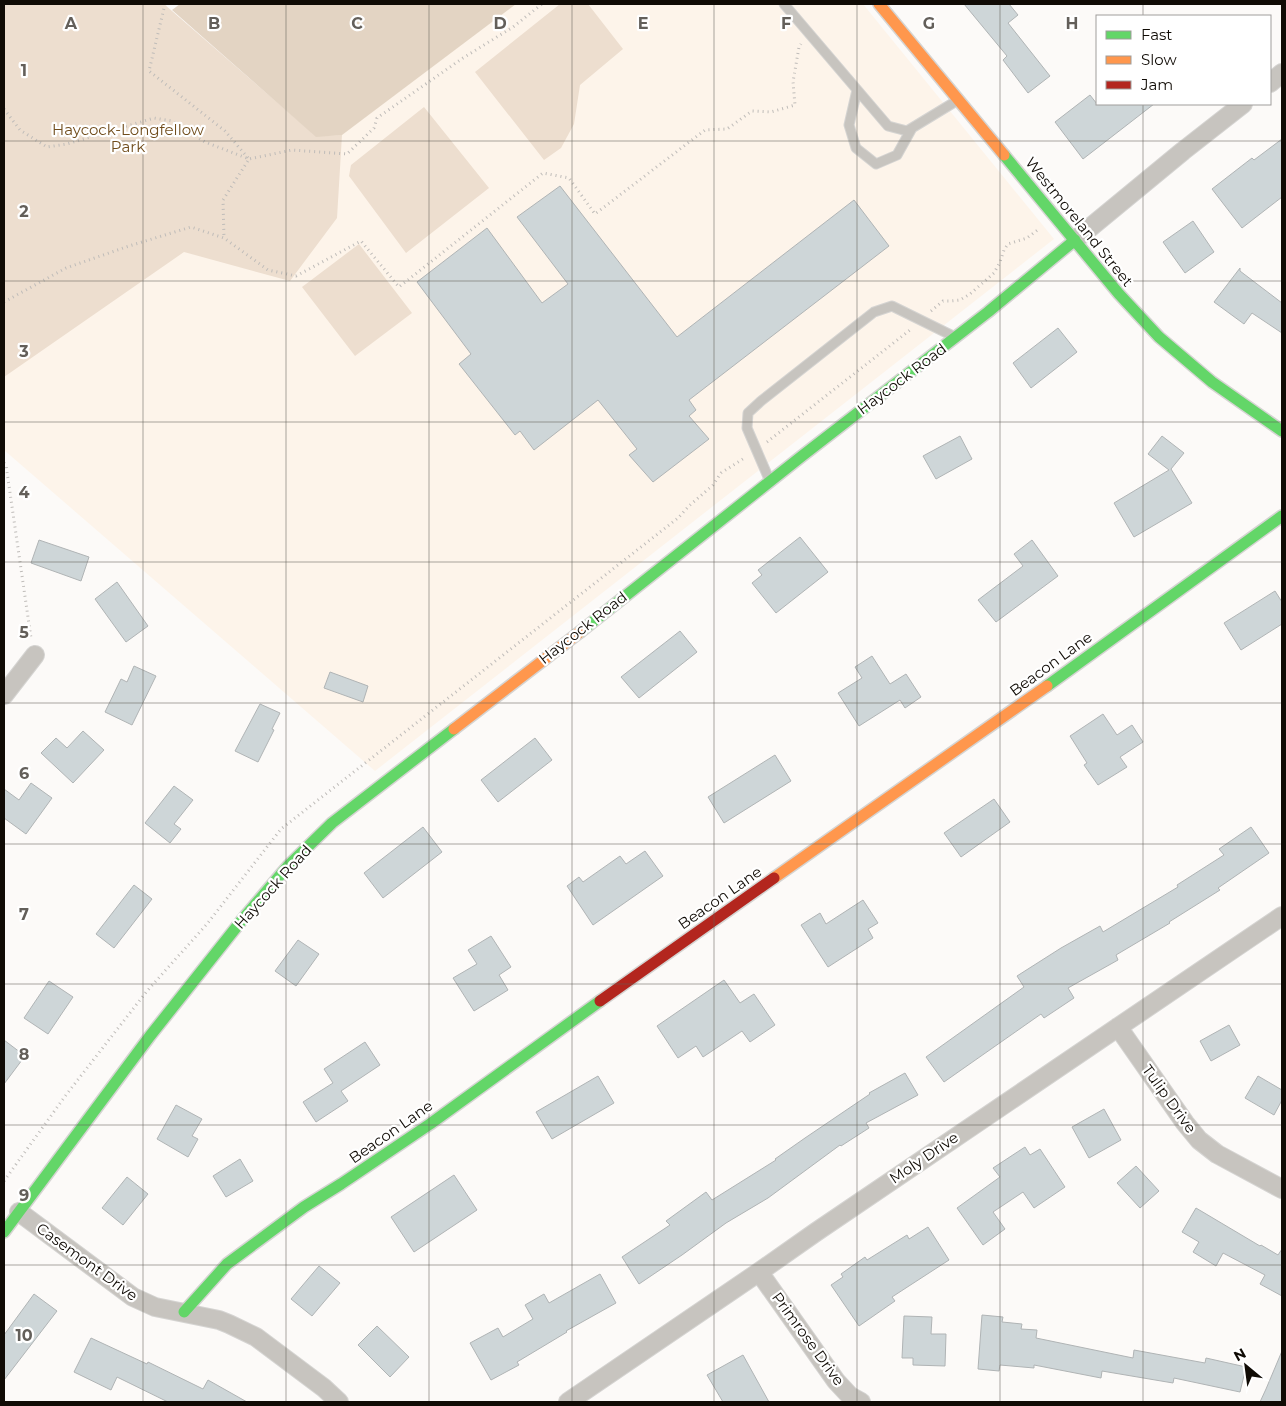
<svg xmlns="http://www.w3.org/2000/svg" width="1286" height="1406" viewBox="0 0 1286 1406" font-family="Montserrat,sans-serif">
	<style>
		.built { fill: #fdf4ea }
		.green { fill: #eddecf }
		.forest { fill: #e3d4c3 }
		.building { fill: #ced6d8; stroke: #b0b4b5 }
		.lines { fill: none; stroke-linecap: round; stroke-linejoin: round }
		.lane-casing { stroke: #d5d4d2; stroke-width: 11 }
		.street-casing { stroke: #d5d4d2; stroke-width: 20 }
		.fast-casing { stroke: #d5d4d2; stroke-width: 14 }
		.slow-casing { stroke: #d5d4d2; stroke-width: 14 }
		.jam-casing { stroke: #d5d4d2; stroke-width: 14 }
		.path { stroke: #bfbcb9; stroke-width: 3; stroke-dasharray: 1 4; stroke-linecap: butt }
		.lane { stroke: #c7c4bf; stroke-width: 9 }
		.street { stroke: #c7c4bf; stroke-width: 18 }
		.fast { stroke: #63d668; stroke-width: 11 }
		.slow { stroke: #ff974d; stroke-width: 11 }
		.jam { stroke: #b3261e; stroke-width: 11 }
		.grid { fill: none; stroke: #635f5a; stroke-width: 1; stroke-opacity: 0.55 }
		.labels { text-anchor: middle; stroke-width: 4.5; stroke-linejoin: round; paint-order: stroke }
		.park-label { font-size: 15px; fill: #714d1c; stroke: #fff }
		.street-label { font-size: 15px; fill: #100b05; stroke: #fff }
		.grid-label { font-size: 16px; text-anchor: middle; font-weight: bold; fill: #635f5a; stroke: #fff; stroke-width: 4.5; stroke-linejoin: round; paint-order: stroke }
	</style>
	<rect width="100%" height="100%" fill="#fcfaf8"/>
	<path class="built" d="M 483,4 L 863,4 L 1054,239 L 375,771 L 4,450 L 4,370 Z"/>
	<path class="green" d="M 4,4 L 164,4 L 316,136 L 342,135 L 337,218 L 290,281 L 184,252 L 4,377 Z
		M 560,4 L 588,4 L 623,49 L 580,85 L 574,124 L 561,148 L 544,160 L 475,72 Z
		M 424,107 L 489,188 L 406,253 L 349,176 L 351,165 Z
		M 359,244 L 412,313 L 355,356 L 302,287 Z"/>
	<path class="forest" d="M 180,4 L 516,4 L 342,135 L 316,137 L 172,10 Z"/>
	<path class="building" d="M 964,4 L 1009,4 L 1018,15 L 1008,23 L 1050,76 L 1028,93 L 1003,60 L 1007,56 Z
		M 1090,95 L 1097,104 L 1154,104 L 1083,159 L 1055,122 Z
		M 1282,139 L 1282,197 L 1242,228 L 1212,189 L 1252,158 L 1254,160 Z
		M 560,186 L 677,337 L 854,200 L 889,246 L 689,400 L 696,410 L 689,416 L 709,439 L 653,482 L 629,455 L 637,449 L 598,400 L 534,450 L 520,431 L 515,435 L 459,364 L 471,354 L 417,282 L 487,228 L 542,303 L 568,284 L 517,217 Z
		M 1193,221 L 1214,252 L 1185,273 L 1163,242 Z
		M 1240,268 L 1240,271 L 1282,303 L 1282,333 L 1252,313 L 1244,324 L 1214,302 Z
		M 1058,328 L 1077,352 L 1031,388 L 1013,363 Z
		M 960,436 L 972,459 L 936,479 L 923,456 Z
		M 1162,436 L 1184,453 L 1171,469 L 1192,503 L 1134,537 L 1114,503 L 1169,470 L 1148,454 Z
		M 800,537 L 828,572 L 776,613 L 752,583 L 762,575 L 758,570 Z
		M 39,540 L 89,557 L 81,581 L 31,563 Z
		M 1032,540 L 1058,576 L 996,622 L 978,600 L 1023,566 L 1014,554 Z
		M 117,582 L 148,626 L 126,642 L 95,599 Z
		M 1275,591 L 1282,602 L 1282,624 L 1241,650 L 1224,623 Z
		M 680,631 L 697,652 L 639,698 L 621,677 Z
		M 872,656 L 890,684 L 906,674 L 921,697 L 905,708 L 900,700 L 859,726 L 838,693 L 862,678 L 855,667 Z
		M 134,666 L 156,676 L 132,725 L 105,712 L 121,679 L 127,682 Z
		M 330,672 L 368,686 L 363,702 L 324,688 Z
		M 260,704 L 280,713 L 272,729 L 274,730 L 258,762 L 235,751 Z
		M 1103,714 L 1117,735 L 1132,725 L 1143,742 L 1120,757 L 1127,767 L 1098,785 L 1084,765 L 1087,763 L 1070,736 Z
		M 83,731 L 104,750 L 73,783 L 41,753 L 56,738 L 67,748 Z
		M 535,738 L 552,760 L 498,802 L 481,780 Z
		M 775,755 L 791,781 L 724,823 L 708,797 Z
		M 31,783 L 52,798 L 26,834 L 4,818 L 4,789 L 19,800 Z
		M 174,786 L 193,800 L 174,824 L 181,829 L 170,843 L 145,823 Z
		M 994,799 L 1010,822 L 961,857 L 944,833 Z
		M 423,827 L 442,852 L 383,898 L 364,873 Z
		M 1251,827 L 1269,853 L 1218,888 L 1220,890 L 1169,922 L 1170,923 L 1116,955 L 1118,960 L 1068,988 L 1074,998 L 1044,1018 L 1041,1014 L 944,1082 L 926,1057 L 1024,987 L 1017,976 L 1061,948 L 1100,926 L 1103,932 L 1178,887 L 1177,885 L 1224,855 L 1219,849 Z
		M 645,851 L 663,876 L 593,925 L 567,886 L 579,877 L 583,882 L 620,856 L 626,864 Z
		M 134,885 L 152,899 L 114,948 L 96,934 Z
		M 863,900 L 878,923 L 868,929 L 873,938 L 828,967 L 801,925 L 820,913 L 826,924 Z
		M 491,936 L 511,967 L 499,975 L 508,990 L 474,1011 L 453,978 L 477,964 L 468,950 Z
		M 298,940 L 319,954 L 296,986 L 275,971 Z
		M 724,980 L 740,1003 L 754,994 L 775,1025 L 750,1042 L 742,1031 L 703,1057 L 696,1046 L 678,1058 L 657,1026 Z
		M 49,981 L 73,997 L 48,1034 L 24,1018 Z
		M 1229,1025 L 1240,1045 L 1211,1061 L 1200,1041 Z
		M 4,1040 L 25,1056 L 4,1084 Z
		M 365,1042 L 380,1065 L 341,1091 L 348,1101 L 316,1122 L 303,1102 L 333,1083 L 324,1069 Z
		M 905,1073 L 918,1095 L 866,1123 L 869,1128 L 841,1146 L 840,1145 L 768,1198 L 726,1223 L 682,1255 L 639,1284 L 622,1257 L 670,1225 L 666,1221 L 706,1192 L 712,1200 L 776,1160 L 775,1159 L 805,1138 L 870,1094 L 869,1093 Z
		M 598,1076 L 614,1103 L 552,1139 L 536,1112 Z
		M 1258,1076 L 1282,1090 L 1282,1100 L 1274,1115 L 1245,1098 Z
		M 176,1105 L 202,1119 L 192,1136 L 198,1139 L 188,1157 L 157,1139 Z
		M 1104,1109 L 1121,1140 L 1089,1158 L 1072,1127 Z
		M 1025,1147 L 1030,1155 L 1040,1149 L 1065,1187 L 1034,1208 L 1023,1192 L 993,1212 L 1005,1229 L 983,1245 L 957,1208 L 1000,1177 L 993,1168 Z
		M 240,1159 L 253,1181 L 226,1197 L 213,1176 Z
		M 1136,1166 L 1159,1191 L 1140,1208 L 1117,1183 Z
		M 454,1175 L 477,1210 L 414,1252 L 391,1217 Z
		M 127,1177 L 148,1194 L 123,1225 L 102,1208 Z
		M 1196,1208 L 1260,1246 L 1261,1245 L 1278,1255 L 1282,1249 L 1282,1296 L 1260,1284 L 1265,1275 L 1223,1253 L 1216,1266 L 1193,1252 L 1199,1242 L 1182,1232 Z
		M 928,1227 L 949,1260 L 892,1297 L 895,1301 L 859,1326 L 831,1285 L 843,1277 L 841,1274 L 865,1257 L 867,1260 L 907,1235 L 909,1239 Z
		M 319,1266 L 340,1283 L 312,1316 L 291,1299 Z
		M 600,1274 L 616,1303 L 566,1331 L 567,1332 L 517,1362 L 519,1365 L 491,1380 L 470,1343 L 498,1328 L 503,1337 L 533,1319 L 525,1305 L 544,1294 L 549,1303 Z
		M 34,1294 L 57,1311 L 4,1380 L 4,1335 Z
		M 982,1315 L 1003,1317 L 1002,1322 L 1022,1324 L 1021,1329 L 1037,1330 L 1036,1338 L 1133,1358 L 1134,1350 L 1205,1363 L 1206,1358 L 1246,1367 L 1240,1392 L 1174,1378 L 1173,1383 L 1102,1371 L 1101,1378 L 1034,1365 L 1034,1368 L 1000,1365 L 999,1371 L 978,1369 Z
		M 904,1316 L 932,1317 L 931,1334 L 946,1334 L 945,1366 L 913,1365 L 913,1358 L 902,1358 Z
		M 377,1326 L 409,1357 L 390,1377 L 358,1345 Z
		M 91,1338 L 147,1364 L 148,1362 L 203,1389 L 208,1380 L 247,1402 L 168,1402 L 117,1377 L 111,1390 L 74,1372 Z
		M 1282,1351 L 1282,1402 L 1260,1402 L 1266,1389 Z
		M 743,1355 L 769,1402 L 723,1402 L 707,1375 Z"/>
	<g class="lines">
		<g class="lane-casing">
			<path id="lane" d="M 784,4 L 888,126 L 907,131 L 958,100
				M 857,90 L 849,125 L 856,148 L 876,164 L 897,155 L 912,128
				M 769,479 L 747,428 L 748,413 L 761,401 L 874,312 L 892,306 L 953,336"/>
		</g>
		<g class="street-casing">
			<path id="street" d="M 1270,83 L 1282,73
				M 1075,240 L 1183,151 L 1243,104
				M 4,695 L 35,655
				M 1118,1027 L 1185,1123 L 1199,1140 L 1217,1154 L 1282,1189
				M 19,1212 L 133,1297 L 155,1307 L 219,1320 L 229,1324 L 256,1337 L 324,1388 L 339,1402
				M 759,1272 L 836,1381 L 850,1396 L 861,1402
				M 568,1402 L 759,1272 L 816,1232 L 1282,916"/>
		</g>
		<g class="fast-casing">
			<path id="fast" d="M 1004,155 L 1119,294 L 1159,337 L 1212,382 L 1282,431
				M 580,632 L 802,456 L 988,312 L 1075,240
				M 1047,686 L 1282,516
				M 4,1232 L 150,1036 L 242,920 L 288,866 L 332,823 L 454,729
				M 184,1312 L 227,1264 L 304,1207 L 341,1184 L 430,1124 L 600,1001"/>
		</g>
		<g class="slow-casing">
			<path id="slow" d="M 879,4 L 1004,155
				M 454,729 L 580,632
				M 774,878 L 1047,686"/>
		</g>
		<g class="jam-casing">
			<path id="jam" d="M 600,1001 L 774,878"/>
		</g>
		<path class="path" d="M 165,4 L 149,71 L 225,131 L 249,159 L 223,200 L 224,238
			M 4,109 L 20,130 L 47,147 L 67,144 L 154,118 L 172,121 L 205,142 L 249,159 L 292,150 L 347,154 L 374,128 L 377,118 L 463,58 L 513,27 L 542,4
			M 4,302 L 66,268 L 129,246 L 191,227 L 224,238 L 268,270 L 296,276 L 361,241 L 399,287 L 543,173 L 569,178 L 595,214 L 705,130 L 727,129 L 752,111 L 771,112 L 795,105 L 793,82 L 799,47 L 801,44
			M 931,311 L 943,301 L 950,301 L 960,300 L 970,294 L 994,273 L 1000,262 L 1004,250 L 1008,244 L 1027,238 L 1039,229
			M 767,442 L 910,330
			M 4,463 L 6,465 L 31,638
			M 4,1181 L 66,1095 L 147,991 L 207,924 L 281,829 L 678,518 L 689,506 L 713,485 L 721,473 L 746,457"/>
		<use href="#lane" class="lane"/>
		<use href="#street" class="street"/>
		<use href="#fast" class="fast"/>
		<use href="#slow" class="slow"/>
		<use href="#jam" class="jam"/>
	</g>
	<path class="grid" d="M 143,4 L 143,1402M 286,4 L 286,1402M 429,4 L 429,1402M 572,4 L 572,1402M 714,4 L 714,1402M 857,4 L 857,1402M 1000,4 L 1000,1402M 1143,4 L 1143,16M 1143,104 L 1143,1402M 4,141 L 1282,141M 4,281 L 1282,281M 4,422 L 1282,422M 4,562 L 1282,562M 4,703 L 1282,703M 4,844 L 1282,844M 4,984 L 1282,984M 4,1125 L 1282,1125M 4,1265 L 1282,1265"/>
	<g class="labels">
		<g class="park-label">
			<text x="128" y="135">Haycock-Longfellow<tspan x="128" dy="17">Park</tspan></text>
		</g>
		<g class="street-label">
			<text transform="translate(1079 222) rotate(51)" y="5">Westmoreland Street</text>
			<text transform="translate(902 379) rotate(-37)" y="5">Haycock Road</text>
			<text transform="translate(583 628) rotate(-38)" y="5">Haycock Road</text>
			<text transform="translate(1051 664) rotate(-36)" y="5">Beacon Lane</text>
			<text transform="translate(273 887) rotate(-48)" y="5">Haycock Road</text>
			<text transform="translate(720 898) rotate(-35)" y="5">Beacon Lane</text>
			<text transform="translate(1169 1099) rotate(54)" y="5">Tulip Drive</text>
			<text transform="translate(391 1132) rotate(-35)" y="5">Beacon Lane</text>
			<text transform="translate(924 1158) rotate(-34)" y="5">Moly Drive</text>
			<text transform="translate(87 1262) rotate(36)" y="5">Casemont Drive</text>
			<text transform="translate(808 1339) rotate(54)" y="5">Primrose Drive</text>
		</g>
	</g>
	<g class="grid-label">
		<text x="71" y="29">A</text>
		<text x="214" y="29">B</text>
		<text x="357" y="29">C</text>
		<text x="500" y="29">D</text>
		<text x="643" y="29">E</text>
		<text x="786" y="29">F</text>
		<text x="929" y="29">G</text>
		<text x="1072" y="29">H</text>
		<text x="24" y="76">1</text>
		<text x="24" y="217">2</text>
		<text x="24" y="357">3</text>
		<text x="24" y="498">4</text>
		<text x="24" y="638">5</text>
		<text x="24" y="779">6</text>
		<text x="24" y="920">7</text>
		<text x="24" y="1060">8</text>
		<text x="24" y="1201">9</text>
		<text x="24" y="1341">10</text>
	</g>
	<rect width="1286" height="1406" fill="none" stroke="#100b05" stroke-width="10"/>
	<rect x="1096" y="15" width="175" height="90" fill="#ffffff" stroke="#9f9d9b"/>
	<rect x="1106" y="31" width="25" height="8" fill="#63d668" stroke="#9f9d9b"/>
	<text x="1141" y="40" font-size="15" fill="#100b05">Fast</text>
	<rect x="1106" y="56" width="25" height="8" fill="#ff974d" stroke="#9f9d9b"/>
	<text x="1141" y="65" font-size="15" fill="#100b05">Slow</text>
	<rect x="1106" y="81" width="25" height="8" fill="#b3261e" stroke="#9f9d9b"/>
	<text x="1141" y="90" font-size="15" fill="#100b05">Jam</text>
	<g transform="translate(1246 1366) rotate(331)" stroke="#ffffff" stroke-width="4" paint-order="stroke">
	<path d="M0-4L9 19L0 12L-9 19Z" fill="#100b05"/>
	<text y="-8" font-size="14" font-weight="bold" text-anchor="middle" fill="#100b05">N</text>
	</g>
</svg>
